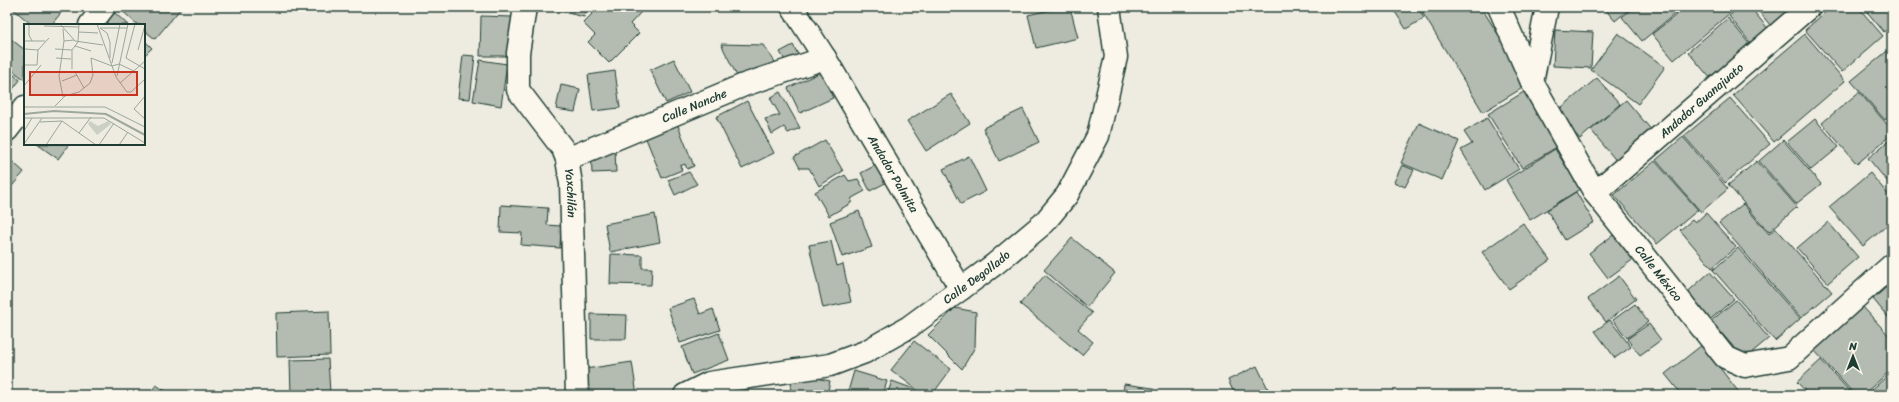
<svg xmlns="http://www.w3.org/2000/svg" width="1899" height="402" viewBox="0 0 1899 402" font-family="Sriracha,sans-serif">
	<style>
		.building { fill: #b4bbb0; stroke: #1f3d34 }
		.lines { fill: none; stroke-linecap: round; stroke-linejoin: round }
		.minor-casing { stroke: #1f3d34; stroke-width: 25 }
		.minor { stroke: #fbf7ec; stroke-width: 22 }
		.labels { text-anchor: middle; stroke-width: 4; stroke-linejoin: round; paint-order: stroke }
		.street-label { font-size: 12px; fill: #1f3d34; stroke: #fbf7ec }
		.inset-river { fill: none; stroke: #9fa89f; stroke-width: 2 }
		.inset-road { fill: none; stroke: #9ba69c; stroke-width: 1 }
		.view { fill: #c8321e; fill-opacity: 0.15; stroke: #c8321e; stroke-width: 2 }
		.inset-edge { fill: none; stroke: #1f3d34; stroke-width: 2 }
	</style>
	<rect width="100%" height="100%" fill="#eeece1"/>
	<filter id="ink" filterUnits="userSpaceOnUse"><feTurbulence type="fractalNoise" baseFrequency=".025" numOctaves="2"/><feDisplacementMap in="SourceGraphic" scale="8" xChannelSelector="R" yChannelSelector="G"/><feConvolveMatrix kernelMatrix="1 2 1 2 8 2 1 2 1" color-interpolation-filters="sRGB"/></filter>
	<g filter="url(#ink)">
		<path class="building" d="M 11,7 L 64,7 L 65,8 L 51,25 L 32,25 Z
			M 118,7 L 182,7 L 155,39 L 144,30 L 144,25 L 138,25 Z
			M 545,7 L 587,7 L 584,17 Z
			M 599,7 L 637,7 L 641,12 L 630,24 L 639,33 L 609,63 L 588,42 L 595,35 L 583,23 Z
			M 1063,7 L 1070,7 L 1078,38 L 1036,48 L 1028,15 Z
			M 1392,7 L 1417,7 L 1424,18 L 1406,29 Z
			M 1419,7 L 1481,7 L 1529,84 L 1483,112 Z
			M 1603,7 L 1632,7 L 1615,21 Z
			M 1634,7 L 1683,7 L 1642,41 L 1622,17 Z
			M 1686,7 L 1736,8 L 1674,60 L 1652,34 Z
			M 1740,7 L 1750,7 L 1770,31 L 1752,45 L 1729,16 Z
			M 1755,7 L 1795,7 L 1771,26 Z
			M 1831,7 L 1858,7 L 1883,36 L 1842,72 L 1805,30 Z
			M 1863,7 L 1892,7 L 1892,25 L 1884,32 Z
			M 115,13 L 128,25 L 103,25 Z
			M 481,16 L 512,17 L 511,56 L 480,56 Z
			M 1728,18 L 1751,46 L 1711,79 L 1688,52 Z
			M 1555,30 L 1593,32 L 1591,68 L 1553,66 Z
			M 1618,33 L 1665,67 L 1638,104 L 1591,70 Z
			M 1805,34 L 1845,81 L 1774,142 L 1733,95 Z
			M 7,36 L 25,50 L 25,80 L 7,66 Z
			M 144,40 L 152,48 L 144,56 Z
			M 721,44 L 763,45 L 780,69 L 740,82 Z
			M 793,45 L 800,58 L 787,64 L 780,52 Z
			M 1892,47 L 1892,114 L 1885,120 L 1851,81 Z
			M 463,55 L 475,56 L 470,99 L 458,98 Z
			M 674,59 L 690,92 L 666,103 L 650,70 Z
			M 480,60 L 507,64 L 501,106 L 473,101 Z
			M 7,69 L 20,80 L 7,97 Z
			M 615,71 L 620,108 L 593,111 L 588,75 Z
			M 821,72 L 833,98 L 800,113 L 788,88 Z
			M 1597,78 L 1620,104 L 1580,139 L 1556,112 Z
			M 561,85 L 580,89 L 575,112 L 556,109 Z
			M 1527,90 L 1560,145 L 1522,168 L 1488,114 Z
			M 780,92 L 800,128 L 788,133 L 784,127 L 772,134 L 765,119 L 780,115 L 770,98 Z
			M 1859,92 L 1892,130 L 1892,134 L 1857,164 L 1822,123 Z
			M 951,94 L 970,123 L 926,151 L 907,121 Z
			M 1730,98 L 1770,144 L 1725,183 L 1684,136 Z
			M 1626,100 L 1654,133 L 1618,163 L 1591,130 Z
			M 747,101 L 774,153 L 742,169 L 716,117 Z
			M 1023,109 L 1039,142 L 999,161 L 983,128 Z
			M 1487,118 L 1519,169 L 1485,190 L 1461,150 L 1472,144 L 1464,132 Z
			M 1815,119 L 1839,147 L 1811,170 L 1787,142 Z
			M 677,123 L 694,166 L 687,169 L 685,164 L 680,166 L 682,170 L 662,178 L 645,136 Z
			M 1419,123 L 1459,141 L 1442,180 L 1401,163 Z
			M 1683,137 L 1728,189 L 1701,212 L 1656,160 Z
			M 1892,138 L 1892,187 L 1868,158 Z
			M 825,140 L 843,171 L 819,186 L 809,168 L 800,168 L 794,157 Z
			M 1783,140 L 1821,184 L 1796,204 L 1759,161 Z
			M 37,144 L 69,144 L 58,159 Z
			M 1555,149 L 1580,189 L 1530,220 L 1506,180 Z
			M 615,150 L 616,172 L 592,173 L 591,152 Z
			M 969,156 L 986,191 L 961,204 L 943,169 Z
			M 7,157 L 24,172 L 7,192 Z
			M 1655,161 L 1698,210 L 1657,244 L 1614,195 Z
			M 1757,161 L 1797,207 L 1769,232 L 1728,185 Z
			M 880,163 L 889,181 L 870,191 L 861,173 Z
			M 1402,165 L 1414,170 L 1405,187 L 1394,182 Z
			M 689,172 L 697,184 L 675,195 L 668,180 Z
			M 1870,173 L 1892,199 L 1892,221 L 1863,246 L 1829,207 Z
			M 845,175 L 849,181 L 858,179 L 865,191 L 852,198 L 851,203 L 829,216 L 815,192 Z
			M 1576,192 L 1594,222 L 1565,240 L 1547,210 Z
			M 1743,204 L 1769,234 L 1776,228 L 1832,292 L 1801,318 L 1719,223 Z
			M 501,205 L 548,208 L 547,225 L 561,226 L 560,248 L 521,245 L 522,233 L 500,232 Z
			M 859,211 L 872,247 L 842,257 L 830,222 Z
			M 1706,213 L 1736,247 L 1712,268 L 1680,230 L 1692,220 L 1695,223 Z
			M 655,214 L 660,242 L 610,252 L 605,224 Z
			M 1828,222 L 1858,257 L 1828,283 L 1797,248 Z
			M 1523,223 L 1550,260 L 1509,289 L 1482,252 Z
			M 1616,233 L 1635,258 L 1608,278 L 1589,253 Z
			M 1072,238 L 1115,273 L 1087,307 L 1044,270 Z
			M 831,241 L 837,266 L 843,264 L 851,302 L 823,308 L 809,245 Z
			M 1738,248 L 1800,319 L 1775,341 L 1713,270 Z
			M 611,254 L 642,255 L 642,268 L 652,268 L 651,285 L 610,284 Z
			M 1710,272 L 1734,299 L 1706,323 L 1683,296 Z
			M 1045,275 L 1092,313 L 1078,329 L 1093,342 L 1082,355 L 1020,304 Z
			M 1619,276 L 1636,299 L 1606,322 L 1588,299 Z
			M 1888,286 L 1892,291 L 1892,322 L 1873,299 Z
			M 694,299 L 700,314 L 713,309 L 720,330 L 680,343 L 668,308 Z
			M 1736,300 L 1769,338 L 1744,359 L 1711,321 Z
			M 1635,304 L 1648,322 L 1627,338 L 1613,320 Z
			M 1863,307 L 1892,339 L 1892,369 L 1863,395 L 1855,395 L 1814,350 Z
			M 955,308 L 976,312 L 975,347 L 962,369 L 928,335 Z
			M 329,311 L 330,355 L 277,357 L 276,313 Z
			M 591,314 L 627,315 L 626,339 L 591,339 Z
			M 1610,320 L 1631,347 L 1615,358 L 1595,331 Z
			M 1649,324 L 1661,340 L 1640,355 L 1627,339 Z
			M 719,333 L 729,360 L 692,374 L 682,347 Z
			M 914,341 L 951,369 L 932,395 L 924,395 L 891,370 Z
			M 1702,345 L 1741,395 L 1682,395 L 1665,374 Z
			M 328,359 L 330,393 L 291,395 L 290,360 Z
			M 1821,360 L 1853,395 L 1809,395 L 1797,382 Z
			M 632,362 L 637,395 L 589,395 L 585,369 Z
			M 1257,366 L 1271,395 L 1235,395 L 1228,380 Z
			M 854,371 L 887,381 L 883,395 L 847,395 Z
			M 794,373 L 830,381 L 828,390 L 837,392 L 837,395 L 789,395 Z
			M 1888,375 L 1892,379 L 1892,395 L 1866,395 Z
			M 892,381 L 914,389 L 912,395 L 887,395 Z
			M 1124,384 L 1153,388 L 1152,395 L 1123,395 Z
			M 156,385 L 172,395 L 149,395 Z"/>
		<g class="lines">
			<g class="minor-casing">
				<g id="minor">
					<path id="s1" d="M 525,7 L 518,53 L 518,90 L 563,149 L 567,159 L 571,184 L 577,395"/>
					<path id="s2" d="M 792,7 L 825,58 L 961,289"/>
					<path id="s3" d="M 1499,7 L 1532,82 L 1595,193 L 1725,357 L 1745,366 L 1789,358 L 1892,265"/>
					<path d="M 90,25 L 104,7"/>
					<path d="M 1532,82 L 1547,7"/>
					<path d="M 7,130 L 25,107"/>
					<path id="s4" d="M 567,159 L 744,85 L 825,58"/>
					<path id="s5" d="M 1595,193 L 1809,7"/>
					<path id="s6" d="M 685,395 L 709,383 L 830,365 L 865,352 L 909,327 L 961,289 L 995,264 L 1044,223 L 1067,195 L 1098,136 L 1116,57 L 1109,7"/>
				</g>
			</g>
			<use href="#minor" class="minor"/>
		</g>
	</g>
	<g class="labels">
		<g class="street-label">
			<text dy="4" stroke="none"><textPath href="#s5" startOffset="141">Andador Guanajuato</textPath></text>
			<text dy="4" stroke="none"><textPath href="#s4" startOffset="138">Calle Nanche</textPath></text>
			<text dy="4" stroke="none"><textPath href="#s2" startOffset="195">Andador Palmita</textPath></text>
			<text dy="4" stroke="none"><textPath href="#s1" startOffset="203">Yaxchilán</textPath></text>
			<text dy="4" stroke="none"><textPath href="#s3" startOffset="312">Calle México</textPath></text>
			<text dy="4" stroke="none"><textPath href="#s6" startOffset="321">Calle Degollado</textPath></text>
		</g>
	</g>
	<g transform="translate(24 24)">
		<rect width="121" height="121" fill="#eeece1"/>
		<path d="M 66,97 L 74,102 L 84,97 L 87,100 L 73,111 L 64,100 Z" fill="#cbcfc4"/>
		<path class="inset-river" d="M 0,90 L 30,87 L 82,90 L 121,111"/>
		<path class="inset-road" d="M 5,0 L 5,11 L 8,17M 36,0 L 51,17 L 79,21M 73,0 L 92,53 L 103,68 L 107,68 L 121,55M 111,0 L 102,34 L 121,45M 20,2 L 55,3M 76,4 L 83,9 L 86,18 L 86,34M 76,4 L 103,4M 39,5 L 40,17 L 50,16M 55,8 L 74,9M 0,17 L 21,17M 54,18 L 55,0M 0,22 L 0,38M 51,22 L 67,27M 1,25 L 14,26M 31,25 L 48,26M 114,26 L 121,1M 32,34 L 47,35M 88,39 L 96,0M 0,41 L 13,41M 13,41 L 14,26 L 25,14M 48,45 L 48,26 L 54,18M 51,48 L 60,64M 93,52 L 104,0M 38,57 L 53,51M 96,59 L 121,37M 0,62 L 17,41M 121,72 L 110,85 L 121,95M 39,73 L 35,52 L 40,17M 31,82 L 41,72 L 55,68 L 66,59 L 69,51 L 67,34 L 88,42 L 95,40 L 110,47M 0,83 L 81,83 L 121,103M 0,94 L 80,94 L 121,119M 16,98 L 38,97 L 72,121M 0,107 L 8,94M 55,109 L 67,93M 0,120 L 18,94M 22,121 L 38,97M 75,121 L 90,99M 95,121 L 104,108"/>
		<path class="view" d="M 6,48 L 113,48 L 113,71 L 6,71 Z"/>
		<rect width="121" height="121" class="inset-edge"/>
	</g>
	<rect width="1899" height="402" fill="none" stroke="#fbf7ec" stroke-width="24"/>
	<rect x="12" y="12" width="1875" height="378" fill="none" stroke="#1f3d34" stroke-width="1.5" filter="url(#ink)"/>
	<g transform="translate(1853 356)" stroke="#fbf7ec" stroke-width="3" paint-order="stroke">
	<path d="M0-3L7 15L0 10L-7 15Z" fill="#1f3d34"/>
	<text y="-6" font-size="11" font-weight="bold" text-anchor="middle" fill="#1f3d34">N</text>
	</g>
</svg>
